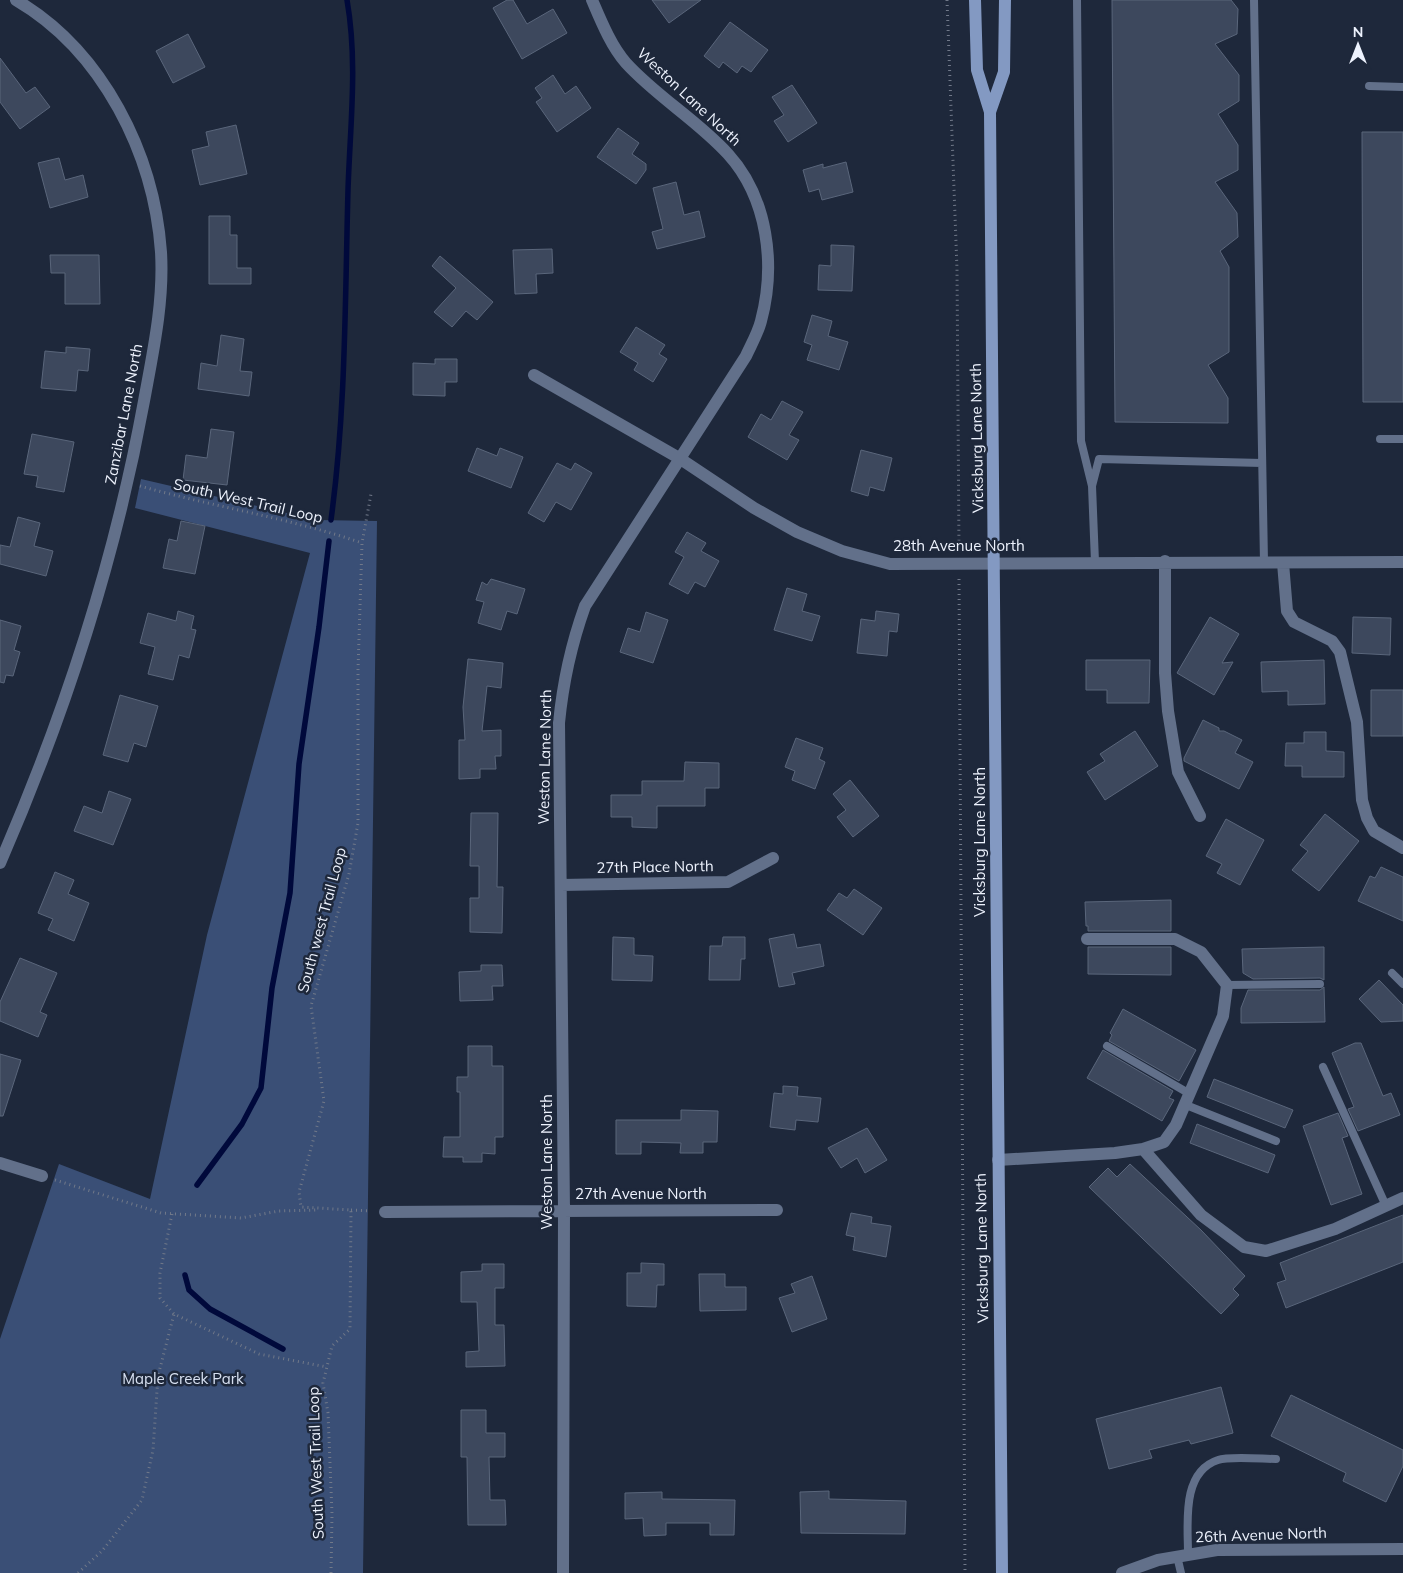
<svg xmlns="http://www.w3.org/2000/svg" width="1403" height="1573" viewBox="0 0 1403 1573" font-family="Mulish,sans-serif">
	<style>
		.green { fill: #3a4f76 }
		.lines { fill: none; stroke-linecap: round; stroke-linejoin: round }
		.stream { stroke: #00093b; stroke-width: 5.5 }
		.building { fill: #3d485d; stroke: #5a667b }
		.path { stroke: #717989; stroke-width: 3; stroke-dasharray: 1 4; stroke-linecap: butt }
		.service { stroke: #62708a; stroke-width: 8 }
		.minor { stroke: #62708a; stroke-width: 12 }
		.secondary { stroke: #8399c2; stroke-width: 12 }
		.labels { text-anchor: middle; stroke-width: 5; stroke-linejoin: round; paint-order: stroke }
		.street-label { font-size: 15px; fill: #edf2fd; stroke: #1e283b }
		.park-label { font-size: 15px; fill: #d7e0f1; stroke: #1e283b }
	</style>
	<rect width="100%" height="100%" fill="#1e283b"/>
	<path class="green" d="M 141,479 L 317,520 L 377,521 L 363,1573 L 0,1573 L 0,1339 L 59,1164 L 150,1199 L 207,935 L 310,553 L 135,508 Z"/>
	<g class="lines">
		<path class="stream" d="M 331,520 C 346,410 345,300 348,190 C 350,126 358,63 347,0
			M 197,1185 L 242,1124 L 261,1088 L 272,988 L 290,893 L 299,764 L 319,627 L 329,541
			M 185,1275 L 189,1290 L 210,1309 L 283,1349"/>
	</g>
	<path class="building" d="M 507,0 L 513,0 L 527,24 L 553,9 L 567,33 L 522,59 L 493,8 Z
		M 652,0 L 701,0 L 669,23 Z
		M 1112,0 L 1231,0 L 1238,9 L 1237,34 L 1215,44 L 1239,75 L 1239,101 L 1218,114 L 1238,145 L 1238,170 L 1215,182 L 1237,213 L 1238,237 L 1220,251 L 1229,267 L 1229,352 L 1208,365 L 1228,398 L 1228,423 L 1115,422 Z
		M 730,22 L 768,50 L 751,72 L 742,66 L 737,73 L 723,62 L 719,68 L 704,56 Z
		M 188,34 L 205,67 L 173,83 L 156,51 Z
		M 0,58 L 26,93 L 35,87 L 50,107 L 20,129 L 0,102 Z
		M 553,75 L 565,94 L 576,86 L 591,108 L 557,132 L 536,102 L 542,98 L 535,88 Z
		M 792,85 L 817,123 L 788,142 L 774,121 L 784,115 L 772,97 Z
		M 236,125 L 247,174 L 200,185 L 192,150 L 209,146 L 206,132 Z
		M 618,128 L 639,143 L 632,154 L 646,164 L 646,170 L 636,184 L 597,157 Z
		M 1362,132 L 1403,132 L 1403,402 L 1363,402 Z
		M 59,158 L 65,180 L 83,175 L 88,197 L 50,208 L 38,163 Z
		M 846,162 L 853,192 L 822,200 L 819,189 L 809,192 L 803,170 L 823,164 L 823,168 Z
		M 676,182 L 684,215 L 699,211 L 705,237 L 657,249 L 652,232 L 663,229 L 653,188 Z
		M 209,216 L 230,216 L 230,235 L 237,235 L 237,268 L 251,268 L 251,284 L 209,284 Z
		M 831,245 L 854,246 L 852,291 L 818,290 L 819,265 L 831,266 Z
		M 552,249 L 553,273 L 536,274 L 537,293 L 515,294 L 513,250 Z
		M 50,255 L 99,255 L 100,304 L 65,304 L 65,273 L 51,273 Z
		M 440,256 L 493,302 L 477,320 L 466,311 L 452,327 L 434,312 L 456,288 L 432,266 Z
		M 812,315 L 832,321 L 828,336 L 848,342 L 839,370 L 807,360 L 812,345 L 804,342 Z
		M 636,327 L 665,345 L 659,354 L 667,359 L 653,382 L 634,370 L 638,363 L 620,352 Z
		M 221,335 L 244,339 L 240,371 L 252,372 L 249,396 L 198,389 L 201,363 L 217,366 Z
		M 66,347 L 90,349 L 88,371 L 78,370 L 76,391 L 41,388 L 45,351 L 66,353 Z
		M 435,359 L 457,359 L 457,382 L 445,382 L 445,396 L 413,395 L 413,363 L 435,364 Z
		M 782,401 L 803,412 L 789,435 L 799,440 L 787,460 L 748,437 L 761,414 L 771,420 Z
		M 211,429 L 234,432 L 227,485 L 183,480 L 186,455 L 207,458 Z
		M 32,434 L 74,442 L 64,492 L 36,487 L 38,476 L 24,474 Z
		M 477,448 L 497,456 L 500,448 L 523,457 L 511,488 L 468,471 Z
		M 861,450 L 892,458 L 884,491 L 870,487 L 868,496 L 851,491 Z
		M 557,463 L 571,470 L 575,463 L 592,473 L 571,510 L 556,502 L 544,522 L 528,513 Z
		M 18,517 L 40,523 L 34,546 L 53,551 L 46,576 L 0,564 L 0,545 L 10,547 Z
		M 181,521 L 205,526 L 195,574 L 163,568 L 169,539 L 177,541 Z
		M 687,532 L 706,543 L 701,551 L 719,561 L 705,587 L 695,582 L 688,594 L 669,584 L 684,557 L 675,552 Z
		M 491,579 L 525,589 L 517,614 L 507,611 L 501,630 L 478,623 L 484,602 L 476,600 L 482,582 L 487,585 Z
		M 787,588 L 807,594 L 802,611 L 820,616 L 812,641 L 774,630 Z
		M 178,611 L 194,616 L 191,629 L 196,630 L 189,658 L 179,655 L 173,680 L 148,674 L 155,647 L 140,643 L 148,613 L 176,621 Z
		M 876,611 L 899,614 L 897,632 L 889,631 L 887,656 L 857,653 L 861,619 L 875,621 Z
		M 646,612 L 668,620 L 653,663 L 620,652 L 628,628 L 640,632 Z
		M 1210,617 L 1239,634 L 1222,663 L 1233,662 L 1214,695 L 1177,673 Z
		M 1353,617 L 1391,618 L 1390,655 L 1352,653 Z
		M 0,620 L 21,626 L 14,650 L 20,652 L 13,676 L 6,675 L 4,683 L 0,682 Z
		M 468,659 L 503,663 L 501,688 L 487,686 L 482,731 L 501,730 L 501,756 L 495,756 L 496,769 L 480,769 L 480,778 L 459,779 L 459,740 L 465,740 L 463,707 Z
		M 1086,660 L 1150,660 L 1149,703 L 1107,703 L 1107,690 L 1086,690 Z
		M 1324,660 L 1325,704 L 1288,705 L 1288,691 L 1262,692 L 1261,662 Z
		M 1371,690 L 1403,690 L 1403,736 L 1371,736 Z
		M 120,695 L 158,706 L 146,747 L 134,743 L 128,762 L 103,755 Z
		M 1203,720 L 1219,728 L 1219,731 L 1224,731 L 1242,740 L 1235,753 L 1253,762 L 1239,789 L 1184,761 L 1184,758 Z
		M 1135,731 L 1158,766 L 1105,800 L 1087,772 L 1105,761 L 1100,754 Z
		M 1304,732 L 1326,732 L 1326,751 L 1344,752 L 1344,777 L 1302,777 L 1302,766 L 1285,766 L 1286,743 L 1304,743 Z
		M 796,738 L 823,748 L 819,759 L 825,762 L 815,789 L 792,780 L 795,771 L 785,767 Z
		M 685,762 L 719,763 L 719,788 L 705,788 L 705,806 L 657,806 L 657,828 L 632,827 L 632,817 L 611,817 L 611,795 L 642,795 L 642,781 L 684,781 Z
		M 850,780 L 879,816 L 853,837 L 837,817 L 846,810 L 833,794 Z
		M 109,791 L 131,799 L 113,845 L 74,831 L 84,806 L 102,813 Z
		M 471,813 L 498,813 L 497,887 L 503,887 L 502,933 L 470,932 L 470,898 L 479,898 L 479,866 L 470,866 Z
		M 1325,814 L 1359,841 L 1319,891 L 1292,870 L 1308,851 L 1300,845 Z
		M 1226,819 L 1264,840 L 1240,885 L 1217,873 L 1222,864 L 1206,856 Z
		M 1381,867 L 1403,877 L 1403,921 L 1358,901 L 1370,876 L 1375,878 Z
		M 55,872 L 74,880 L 68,894 L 89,903 L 74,941 L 48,930 L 53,919 L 38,913 Z
		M 854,889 L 882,908 L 863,935 L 827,910 L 839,893 L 847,898 Z
		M 1171,900 L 1171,931 L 1088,931 L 1088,926 L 1086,926 L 1085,902 Z
		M 794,934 L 797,948 L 820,944 L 824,966 L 792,973 L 795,984 L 779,987 L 769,939 Z
		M 613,937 L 634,938 L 634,955 L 653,956 L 652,981 L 612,980 Z
		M 723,937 L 745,937 L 745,959 L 741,959 L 740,980 L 709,980 L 710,946 L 722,946 Z
		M 1088,947 L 1171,947 L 1171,975 L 1088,974 Z
		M 1324,947 L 1324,980 L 1320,978 L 1253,979 L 1243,973 L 1242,949 Z
		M 20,958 L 57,973 L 40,1012 L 47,1015 L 38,1037 L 0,1021 L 0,1002 Z
		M 481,965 L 502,965 L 503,986 L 492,986 L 493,1000 L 460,1001 L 459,972 L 481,971 Z
		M 1379,980 L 1403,1005 L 1403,1021 L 1381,1022 L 1359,999 Z
		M 1324,987 L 1325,1022 L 1241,1023 L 1241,1008 L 1248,990 L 1320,990 Z
		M 1123,1009 L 1196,1050 L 1179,1081 L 1109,1041 L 1112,1035 L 1110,1033 Z
		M 1355,1043 L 1361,1043 L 1383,1096 L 1391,1093 L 1400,1115 L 1358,1131 L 1348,1109 L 1354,1107 L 1332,1053 Z
		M 468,1046 L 492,1046 L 492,1066 L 503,1066 L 503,1137 L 495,1137 L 495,1154 L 482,1153 L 482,1162 L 463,1162 L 463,1157 L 443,1157 L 444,1137 L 460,1137 L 460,1092 L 457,1092 L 457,1077 L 468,1077 Z
		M 1103,1050 L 1173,1091 L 1169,1098 L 1174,1100 L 1162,1121 L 1087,1078 Z
		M 0,1054 L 21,1060 L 3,1116 L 0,1116 Z
		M 1214,1079 L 1293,1110 L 1285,1128 L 1207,1097 Z
		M 783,1086 L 798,1087 L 797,1096 L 821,1098 L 818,1122 L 796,1120 L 795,1130 L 770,1127 L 774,1093 L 783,1094 Z
		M 681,1110 L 718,1111 L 717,1142 L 703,1142 L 703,1153 L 680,1153 L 681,1143 L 641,1142 L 641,1154 L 616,1154 L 616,1120 L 681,1120 Z
		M 1338,1113 L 1348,1136 L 1342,1138 L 1362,1194 L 1331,1205 L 1303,1126 Z
		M 1197,1124 L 1275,1155 L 1268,1173 L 1190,1143 Z
		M 867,1128 L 887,1160 L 865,1173 L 857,1158 L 841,1168 L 828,1148 Z
		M 1130,1164 L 1201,1230 L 1245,1276 L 1233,1289 L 1239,1295 L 1221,1314 L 1089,1187 L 1108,1168 L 1117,1177 Z
		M 851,1213 L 872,1217 L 871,1223 L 891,1226 L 886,1257 L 853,1250 L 855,1237 L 846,1235 Z
		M 1403,1215 L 1403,1262 L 1286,1308 L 1277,1283 L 1286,1280 L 1280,1263 Z
		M 641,1263 L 664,1264 L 664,1285 L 657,1285 L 656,1307 L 627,1306 L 627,1273 L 641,1273 Z
		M 482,1264 L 504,1264 L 504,1288 L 495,1288 L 495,1325 L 504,1325 L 505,1366 L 466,1367 L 466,1352 L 479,1351 L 477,1302 L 461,1302 L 461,1272 L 482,1271 Z
		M 699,1274 L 725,1274 L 725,1287 L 746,1287 L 746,1310 L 700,1311 Z
		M 812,1276 L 827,1319 L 792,1332 L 779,1298 L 795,1293 L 791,1284 Z
		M 1221,1387 L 1233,1433 L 1191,1444 L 1189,1440 L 1149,1450 L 1152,1458 L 1109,1469 L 1096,1419 Z
		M 1291,1395 L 1403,1450 L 1403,1466 L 1386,1502 L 1343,1481 L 1346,1473 L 1271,1436 Z
		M 461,1410 L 486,1410 L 486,1433 L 505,1433 L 505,1457 L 489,1457 L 490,1500 L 505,1500 L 506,1525 L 468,1525 L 467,1457 L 461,1457 Z
		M 829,1491 L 829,1499 L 906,1501 L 905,1534 L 801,1533 L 800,1492 Z
		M 662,1492 L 662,1499 L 735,1500 L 734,1535 L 710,1535 L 710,1523 L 666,1523 L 666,1535 L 644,1536 L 643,1518 L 625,1519 L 625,1493 Z"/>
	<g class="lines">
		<path class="path" d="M 947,0 L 957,269 L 959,550
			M 140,486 C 214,507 290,518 362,543
			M 959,579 L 965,1573
			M 55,1180 L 161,1213 L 241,1218 L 279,1211 L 317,1210
			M 351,1210 L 370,1211
			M 172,1214 L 160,1273 L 160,1298 L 174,1314 L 259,1354 L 327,1367
			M 78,1573 L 102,1551 L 142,1500 L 153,1450 L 158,1376 L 174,1314
			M 331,1573 L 332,1514 L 328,1413 L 323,1383 L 332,1346 L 350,1329 L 351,1210 L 301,1207 L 299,1192 L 324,1101 L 311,1006 L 349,874 L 358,823 L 358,670 L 362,543 L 371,494"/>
		<path class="service" d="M 1077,0 L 1081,441 L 1092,486
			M 1254,0 L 1264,562
			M 1369,86 L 1403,87
			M 1380,439 L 1403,439
			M 1095,562 L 1092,486 L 1099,459 L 1262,463
			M 1392,973 L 1403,984
			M 1227,985 L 1320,984
			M 1107,1046 L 1190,1094
			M 1323,1067 L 1386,1206
			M 1186,1105 L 1276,1141
			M 1188,1553 C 1188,1524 1181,1472 1218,1460 C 1229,1456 1263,1459 1276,1459
			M 1177,1556 L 1181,1573"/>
		<path class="minor" d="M 534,375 L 679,458 L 754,508 L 797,532 L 842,551 L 890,564 L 1403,562
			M 1165,561 L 1165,673 L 1168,711 L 1178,772 L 1200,816
			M 1283,563 L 1287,611 L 1294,622 L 1332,641 L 1340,652 L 1357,722 L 1362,800 L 1367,818 L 1374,831 L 1403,848
			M 0,863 C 65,714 115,560 144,401 C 153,352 164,302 161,252 C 154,154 103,51 16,0
			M 561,885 L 728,882 L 773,858
			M 1087,939 L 1175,939 L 1201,952 L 1227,985 L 1223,1016 L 1176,1125 L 1164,1142 L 1143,1149
			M 998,1160 L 1115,1153 L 1143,1149 L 1201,1215 L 1244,1247 L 1266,1251 L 1335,1229 L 1403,1198
			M 0,1163 L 42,1176
			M 385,1212 L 777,1210
			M 563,1573 L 564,1210 L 559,723 C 563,681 571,645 585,606 L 746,356 C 751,345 758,333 761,321 C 776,265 768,198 728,154 C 697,120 657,97 626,63 C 611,46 601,21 592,0
			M 1122,1573 L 1158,1560 L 1217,1550 L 1403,1549"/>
		<path class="secondary" d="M 975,0 L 977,70 L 990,112 L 1002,1573
			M 990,112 L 1004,72 L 1005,0"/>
	</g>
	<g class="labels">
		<g class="street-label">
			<text transform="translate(689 97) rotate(43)" y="5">Weston Lane North</text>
			<text transform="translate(124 414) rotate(-79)" y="5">Zanzibar Lane North</text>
			<text transform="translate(977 438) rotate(-91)" y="5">Vicksburg Lane North</text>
			<text transform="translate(248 501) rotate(13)" y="5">South West Trail Loop</text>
			<text x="959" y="551">28th Avenue North</text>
			<text transform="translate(545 757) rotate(-89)" y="5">Weston Lane North</text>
			<text transform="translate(980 842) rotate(-90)" y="5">Vicksburg Lane North</text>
			<text transform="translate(655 867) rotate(-1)" y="5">27th Place North</text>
			<text transform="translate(322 920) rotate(-75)" y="5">South west Trail Loop</text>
			<text transform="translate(547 1162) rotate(-90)" y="5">Weston Lane North</text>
			<text x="641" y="1199">27th Avenue North</text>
			<text transform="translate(982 1248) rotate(-91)" y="5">Vicksburg Lane North</text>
			<text transform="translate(316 1463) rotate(-92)" y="5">South West Trail Loop</text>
			<text transform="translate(1261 1535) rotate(-2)" y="5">26th Avenue North</text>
		</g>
		<g class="park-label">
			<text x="183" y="1384">Maple Creek Park</text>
		</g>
	</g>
	<g transform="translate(1358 45)" stroke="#1e283b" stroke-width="4" paint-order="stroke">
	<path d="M0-4L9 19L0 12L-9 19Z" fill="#edf2fd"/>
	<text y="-8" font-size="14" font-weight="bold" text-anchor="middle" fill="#edf2fd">N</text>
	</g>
</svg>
